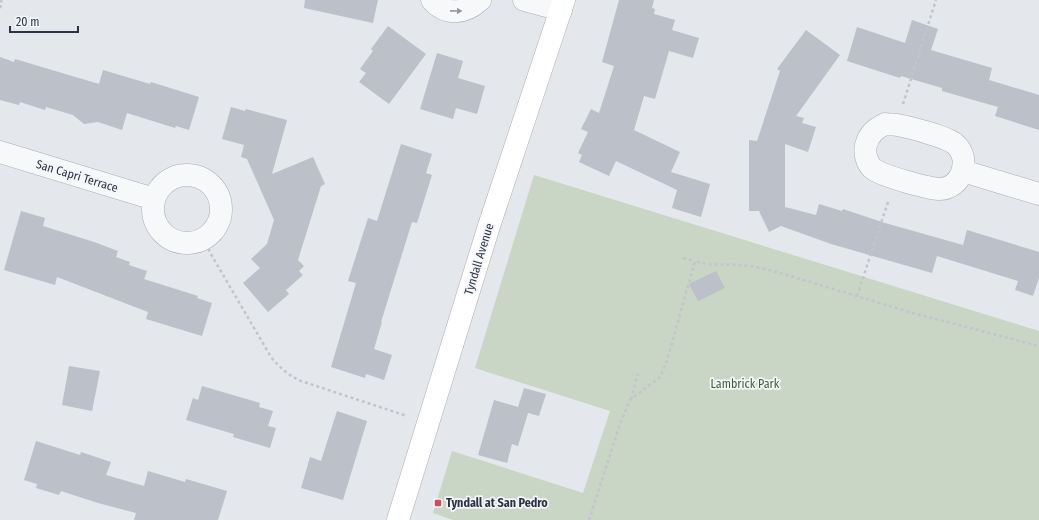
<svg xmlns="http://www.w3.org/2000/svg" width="1039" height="520" viewBox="0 0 1039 520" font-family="'Fira Sans Condensed',sans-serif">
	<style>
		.green { fill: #c9d5c5 }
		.building { fill: #bbc0c9 }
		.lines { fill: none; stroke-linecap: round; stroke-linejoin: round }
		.street-casing { stroke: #a9adb6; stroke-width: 23 }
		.secondary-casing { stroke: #a9adb6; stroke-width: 23 }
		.path { stroke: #c2c5cb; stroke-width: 2.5; stroke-dasharray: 3 3; stroke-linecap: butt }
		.street { stroke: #f7f8fa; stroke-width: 22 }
		.secondary { stroke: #fff; stroke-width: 22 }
		.oneway { fill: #92969f }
		.poi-dot { fill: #cb4e5c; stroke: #f4f6f9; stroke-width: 1.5 }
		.labels { text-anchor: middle; stroke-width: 3.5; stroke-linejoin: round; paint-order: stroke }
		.street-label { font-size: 12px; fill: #2c3344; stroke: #f4f6f9 }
		.park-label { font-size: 12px; fill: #3f5f3a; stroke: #f4f6f9 }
		.poi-label { font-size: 12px; font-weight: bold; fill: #2c3344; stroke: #f4f6f9; text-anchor: start }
	</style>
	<rect width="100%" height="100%" fill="#e4e7eb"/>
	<path class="green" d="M 534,175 L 1039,331 L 1039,520 L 453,520 L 433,513 L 452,451 L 583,493 L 610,411 L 475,368 Z"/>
	<path class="building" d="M 305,0 L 378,0 L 373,23 L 304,8 Z
		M 619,0 L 654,0 L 652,8 L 655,9 L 654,14 L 675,20 L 672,30 L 699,38 L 693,58 L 669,51 L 655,99 L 644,96 L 634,130 L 680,152 L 671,172 L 710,184 L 701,217 L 672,208 L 677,190 L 616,161 L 609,176 L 579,162 L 582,155 L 578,153 L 588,132 L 581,129 L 591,109 L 599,113 L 614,66 L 602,62 Z
		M 912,20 L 938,29 L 931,50 L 992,68 L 989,80 L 1039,95 L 1039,130 L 995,116 L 998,107 L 942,91 L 942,88 L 901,76 L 900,78 L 847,61 L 857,27 L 905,43 Z
		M 388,26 L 426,54 L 389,104 L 359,82 L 366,73 L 360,69 L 373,51 L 371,49 Z
		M 806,30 L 840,55 L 796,116 L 804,118 L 802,123 L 816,127 L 808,152 L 785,144 L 785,207 L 816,215 L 819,204 L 842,211 L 843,209 L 885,223 L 963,245 L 967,230 L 1039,252 L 1039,278 L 1033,296 L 1015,290 L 1018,281 L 937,256 L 932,273 L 831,244 L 781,226 L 769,232 L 759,211 L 749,211 L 749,140 L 757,141 L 780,71 L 777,69 Z
		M 437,53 L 463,61 L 458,78 L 485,86 L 477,114 L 456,108 L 453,119 L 420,109 Z
		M 0,57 L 14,62 L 15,59 L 99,84 L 103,70 L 150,84 L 151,82 L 199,97 L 189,130 L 176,126 L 175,128 L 127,113 L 122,130 L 98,122 L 84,124 L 73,115 L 46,107 L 45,110 L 20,102 L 19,105 L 0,100 Z
		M 231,107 L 245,111 L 246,109 L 287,120 L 272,174 L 313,157 L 325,184 L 321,186 L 298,260 L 304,266 L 299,271 L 303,275 L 286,290 L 289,294 L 268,312 L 243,283 L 260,268 L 251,259 L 267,244 L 274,220 L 247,159 L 241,157 L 244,145 L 222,139 Z
		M 401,144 L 432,154 L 426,173 L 432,175 L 417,223 L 412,222 L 381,322 L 382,322 L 374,349 L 392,355 L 384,380 L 366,374 L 365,378 L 331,367 L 356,283 L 348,281 L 368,218 L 377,221 Z
		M 21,211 L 45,218 L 43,226 L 94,242 L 118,251 L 116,257 L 130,262 L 129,265 L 147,271 L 144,279 L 198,296 L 197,298 L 212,303 L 202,336 L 146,319 L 148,312 L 57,277 L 55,285 L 4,270 Z
		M 716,271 L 725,288 L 698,301 L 689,284 Z
		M 69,366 L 100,371 L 92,411 L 62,405 Z
		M 202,386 L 260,403 L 259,407 L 273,411 L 268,426 L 276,428 L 270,448 L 233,437 L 234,434 L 186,420 L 193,398 L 198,400 Z
		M 524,388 L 546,394 L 539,416 L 528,413 L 518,446 L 512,444 L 507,463 L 478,455 L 494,400 L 518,407 Z
		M 337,411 L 367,421 L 343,500 L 301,488 L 310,457 L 321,461 Z
		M 36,441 L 80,455 L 81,452 L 111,462 L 106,475 L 144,486 L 148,471 L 185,482 L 186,479 L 227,491 L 218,520 L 134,520 L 136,513 L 98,503 L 61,491 L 59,495 L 36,488 L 37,484 L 24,480 Z"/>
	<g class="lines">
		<g class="street-casing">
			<path id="street" d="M 432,0 C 446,16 465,14 480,0
				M 524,0 L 561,10
				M 885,124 C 889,125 894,124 897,125 C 909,127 947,137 955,144 C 972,159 962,189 939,189 C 927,188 881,176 872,168 C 867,163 864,153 866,145 C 869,134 875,129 885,124 Z
				M 0,152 L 154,199
				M 963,171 L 1039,194
				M153 209a34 34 0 1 1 68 0a34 34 0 1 1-68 0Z"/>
		</g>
		<g class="secondary-casing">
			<path id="secondary" d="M 398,520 L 489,226 L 564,0"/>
		</g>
		<path class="path" d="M 0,8 L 2,3 L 1,0
			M 903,104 L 936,0
			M 203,238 L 212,256 L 271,357 C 280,368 288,375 301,381 L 407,416
			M 683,258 L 695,261
			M 857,296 L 889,199
			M 631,399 L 638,374
			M 589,520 L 620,424 L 630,400 L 660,377 L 666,364 L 695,261 C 710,266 724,264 740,265 C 752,266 765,269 777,272 L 913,313 L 1039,346"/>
		<use href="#street" class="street"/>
		<use href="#secondary" class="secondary"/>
	</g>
	<defs><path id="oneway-solid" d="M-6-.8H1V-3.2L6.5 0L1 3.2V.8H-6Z"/></defs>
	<use class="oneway" href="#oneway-solid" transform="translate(456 11) rotate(1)"/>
	<rect class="poi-dot" x="434" y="499" width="8" height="8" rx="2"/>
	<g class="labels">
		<g class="street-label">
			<text transform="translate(77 176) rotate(17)" y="4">San Capri Terrace</text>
			<text transform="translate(479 259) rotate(-73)" y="4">Tyndall Avenue</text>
		</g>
		<g class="park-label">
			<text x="745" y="388">Lambrick Park</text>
		</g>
		<g class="poi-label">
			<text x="446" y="507">Tyndall at San Pedro</text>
		</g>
	</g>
	<path d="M10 26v6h68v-6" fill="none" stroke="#2c3344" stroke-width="2"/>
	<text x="16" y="26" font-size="12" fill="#2c3344" stroke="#f4f6f9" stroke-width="3" paint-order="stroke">20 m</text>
</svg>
